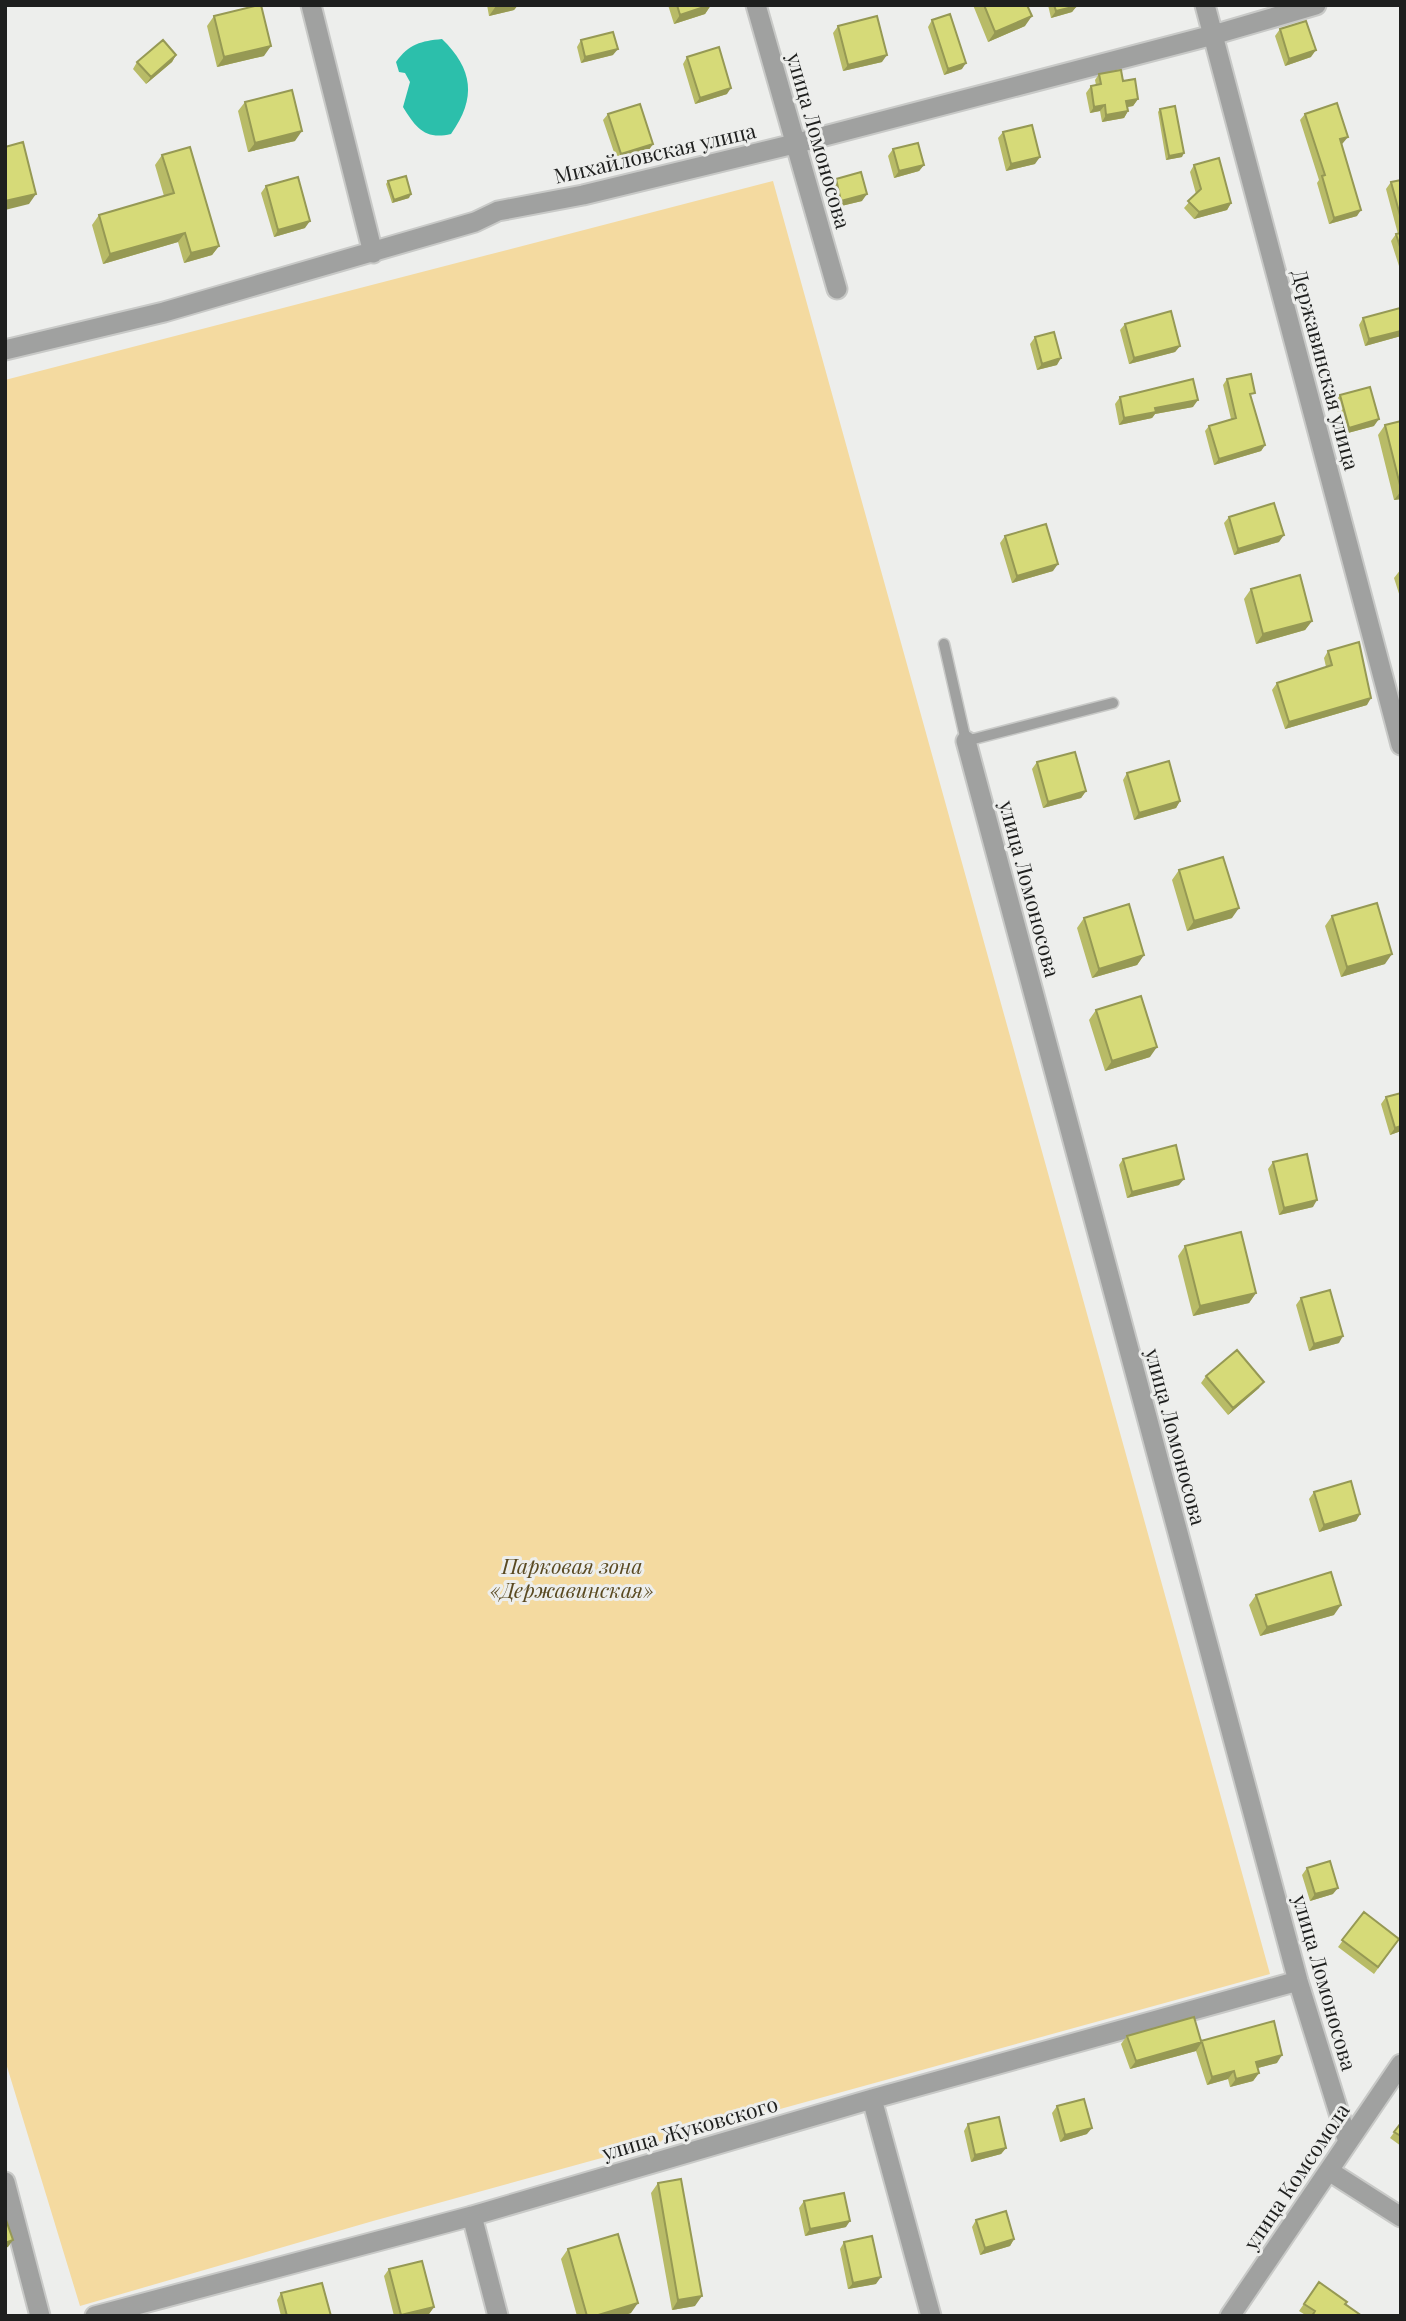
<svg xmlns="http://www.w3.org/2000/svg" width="1406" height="2321" viewBox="0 0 1406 2321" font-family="'Playfair Display',serif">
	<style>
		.green { fill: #f4daa0 }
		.water { fill: #2cbfab }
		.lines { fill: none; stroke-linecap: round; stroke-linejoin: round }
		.lane-casing { stroke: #c8c9c7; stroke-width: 13 }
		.street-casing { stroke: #c8c9c7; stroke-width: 23 }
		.lane { stroke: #a0a1a0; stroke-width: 10 }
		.street { stroke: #a0a1a0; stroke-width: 19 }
		.wall { fill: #b8bb67 }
		.shaded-wall { fill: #969954 }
		.building { fill: #d6da78; stroke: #969954; stroke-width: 2 }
		.labels { text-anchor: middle; stroke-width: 6; stroke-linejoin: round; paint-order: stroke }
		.street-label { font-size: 21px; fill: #1e1f1e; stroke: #edeeec }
		.park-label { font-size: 21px; font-style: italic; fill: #5a4a22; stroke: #edeeec }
	</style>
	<rect width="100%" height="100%" fill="#edeeec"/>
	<path class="green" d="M 773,181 L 1270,1974 L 373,2221 L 80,2306 L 5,2060 L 5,380 Z"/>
	<path class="water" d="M 442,39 C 473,69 477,98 451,134 C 425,140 416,128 403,107 L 410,82 L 405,73 L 399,72 L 396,62 C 409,44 421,41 442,39 Z"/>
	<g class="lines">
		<g class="lane-casing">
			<path id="lane" d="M 944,644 L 966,741 L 1113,703"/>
		</g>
		<g class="street-casing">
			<path id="street" d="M 311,5 L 373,253
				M 756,5 L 837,289
				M 1205,5 L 1401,745
				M 5,350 L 164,312 L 475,222 L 498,211 L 583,195 L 794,144 L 1213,35 L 1316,5
				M 966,741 L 1298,1981 L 1348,2142
				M 872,2099 L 931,2316
				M 1329,2171 L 1401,2217
				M 5,2182 L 40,2316
				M 472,2216 L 498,2316
				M 95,2316 L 472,2216 L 872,2099 L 1298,1981
				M 1230,2316 L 1401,2064"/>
		</g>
		<use href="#lane" class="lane"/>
		<use href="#street" class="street"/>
	</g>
	<path class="wall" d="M 487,5 L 518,5 L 514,10 L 489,16 Z
		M 668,5 L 711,5 L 705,14 L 674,24 Z
		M 973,5 L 1027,5 L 1025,26 L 988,42 Z
		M 1048,5 L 1077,5 L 1072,12 L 1051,18 Z
		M 214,16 L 264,56 L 217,67 L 207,26 Z
		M 932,20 L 962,69 L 944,75 L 928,27 Z
		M 838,26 L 882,62 L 843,71 L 833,33 Z
		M 1280,29 L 1311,57 L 1285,66 L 1275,36 Z
		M 581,40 L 613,55 L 581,63 L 577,47 Z
		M 176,55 L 172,62 L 146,84 L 133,69 L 137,62 Z
		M 687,57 L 727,94 L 695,104 L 683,64 Z
		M 1099,74 L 1123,81 L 1138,99 L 1133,106 L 1127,107 L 1128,111 L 1124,118 L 1102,122 L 1100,111 L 1090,113 L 1086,93 L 1091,86 L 1096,85 L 1095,80 Z
		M 245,102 L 295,141 L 248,152 L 238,111 Z
		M 1160,109 L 1182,157 L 1166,160 L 1158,112 Z
		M 608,114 L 653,144 L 648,151 L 617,161 L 603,120 Z
		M 1305,114 L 1343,143 L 1342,144 L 1357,216 L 1329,224 L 1317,183 L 1319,180 L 1300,120 Z
		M 1003,132 L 1035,164 L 1006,171 L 998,138 Z
		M 893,149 L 924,165 L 919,171 L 894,178 L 888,156 Z
		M 162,155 L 219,246 L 212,255 L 184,263 L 178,242 L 103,264 L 92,225 L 99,215 L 164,196 L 155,165 Z
		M 1194,165 L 1231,203 L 1227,210 L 1194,219 L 1184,208 L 1196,194 L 1190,172 Z
		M 836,179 L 862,201 L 837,207 L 831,185 Z
		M 1401,180 L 1401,265 L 1399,266 L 1391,241 L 1396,234 L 1398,234 L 1386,189 L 1391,182 Z
		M 388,181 L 409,198 L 392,203 L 386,184 Z
		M 266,186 L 305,228 L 274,237 L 261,193 Z
		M 1401,311 L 1401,336 L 1365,346 L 1359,325 L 1363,318 Z
		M 1125,324 L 1180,346 L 1175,352 L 1129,364 L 1120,330 Z
		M 1035,337 L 1057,365 L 1037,370 L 1030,344 Z
		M 1227,379 L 1251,399 L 1265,445 L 1261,451 L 1214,465 L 1205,431 L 1209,426 L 1231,419 L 1223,385 Z
		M 1340,395 L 1374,426 L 1344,434 L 1335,402 Z
		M 1120,397 L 1193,407 L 1155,414 L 1152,418 L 1119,425 L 1115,404 Z
		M 1401,421 L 1401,499 L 1394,500 L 1378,435 L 1385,425 Z
		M 1229,517 L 1279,542 L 1234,555 L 1224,523 Z
		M 1005,536 L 1053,571 L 1012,583 L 1000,543 Z
		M 1401,569 L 1401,600 L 1394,578 Z
		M 1251,589 L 1312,621 L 1305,630 L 1256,644 L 1244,599 Z
		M 1328,651 L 1367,705 L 1285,729 L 1272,690 L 1277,683 L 1326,667 L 1324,658 Z
		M 1037,762 L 1086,791 L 1081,798 L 1043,808 L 1032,769 Z
		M 1127,773 L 1180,801 L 1176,808 L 1134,820 L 1123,780 Z
		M 1179,870 L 1232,918 L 1187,931 L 1172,880 Z
		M 1332,916 L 1385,964 L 1341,977 L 1325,926 Z
		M 1084,918 L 1144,955 L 1137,965 L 1092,978 L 1077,928 Z
		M 1096,1010 L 1150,1057 L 1105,1071 L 1089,1020 Z
		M 1386,1097 L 1401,1131 L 1390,1135 L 1381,1104 Z
		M 1123,1159 L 1179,1185 L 1127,1198 L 1119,1165 Z
		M 1273,1162 L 1313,1207 L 1279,1215 L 1268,1169 Z
		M 1185,1246 L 1256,1293 L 1249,1303 L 1193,1316 L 1178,1256 Z
		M 1301,1298 L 1339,1343 L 1309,1351 L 1296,1305 Z
		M 1206,1376 L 1259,1388 L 1228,1415 L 1201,1383 Z
		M 1314,1492 L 1360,1514 L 1356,1521 L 1319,1532 L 1309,1499 Z
		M 1256,1595 L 1334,1615 L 1260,1636 L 1249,1605 Z
		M 1307,1868 L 1333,1894 L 1310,1901 L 1302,1875 Z
		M 1364,1912 L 1399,1939 L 1374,1974 L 1338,1947 Z
		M 1127,2036 L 1201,2041 L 1277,2063 L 1258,2068 L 1259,2073 L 1253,2081 L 1230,2087 L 1228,2079 L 1207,2085 L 1196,2051 L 1130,2069 L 1121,2044 Z
		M 1057,2106 L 1087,2134 L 1060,2142 L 1052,2113 Z
		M 1401,2123 L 1401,2146 L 1390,2138 Z
		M 968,2124 L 1006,2148 L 1001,2154 L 971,2162 L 964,2131 Z
		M 658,2183 L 695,2306 L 672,2310 L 651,2193 Z
		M 804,2201 L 846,2227 L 805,2236 L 799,2208 Z
		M 976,2220 L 1014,2239 L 1010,2246 L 980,2255 L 972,2227 Z
		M 844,2242 L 876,2284 L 848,2289 L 840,2249 Z
		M 568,2249 L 631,2313 L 622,2316 L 577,2316 L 561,2259 Z
		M 389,2269 L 434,2307 L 429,2314 L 421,2316 L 394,2316 L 384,2276 Z
		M 1319,2282 L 1345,2304 L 1362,2316 L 1307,2316 L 1299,2311 Z
		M 281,2293 L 331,2316 L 281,2316 L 277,2300 Z"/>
	<path class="shaded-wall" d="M 500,5 L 518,5 L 514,10 L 489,16 L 496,6 Z
		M 711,5 L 705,14 L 674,24 L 680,15 Z
		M 1077,6 L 1072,12 L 1051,18 L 1056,11 Z
		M 1032,16 L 1025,26 L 988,42 L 995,32 Z
		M 271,46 L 264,56 L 217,67 L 224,57 Z
		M 618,49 L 613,55 L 581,63 L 585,57 Z
		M 1316,50 L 1311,57 L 1285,66 L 1289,59 Z
		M 176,55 L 172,62 L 146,84 L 151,77 Z
		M 887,55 L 882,62 L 843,71 L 848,65 Z
		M 966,63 L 962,69 L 944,75 L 948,69 Z
		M 731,88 L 727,94 L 695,104 L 700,98 Z
		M 1138,99 L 1133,106 L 1122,108 L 1126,101 Z
		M 1105,105 L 1100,111 L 1090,113 L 1094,107 Z
		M 1128,111 L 1124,118 L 1102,122 L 1106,115 Z
		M 302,131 L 295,141 L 248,152 L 255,143 Z
		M 1348,137 L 1343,143 L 1336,146 L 1340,139 Z
		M 653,144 L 648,151 L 617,161 L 621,154 Z
		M 1184,153 L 1182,157 L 1166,160 L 1169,156 Z
		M 1040,157 L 1035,164 L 1006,171 L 1011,164 Z
		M 924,165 L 919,171 L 894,178 L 899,171 Z
		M 36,194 L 29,204 L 5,210 L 5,201 Z
		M 411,194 L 409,198 L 392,203 L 394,200 Z
		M 867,194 L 862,201 L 837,207 L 841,201 Z
		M 1231,203 L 1227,210 L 1194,219 L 1199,212 Z
		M 1361,210 L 1357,216 L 1329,224 L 1334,218 Z
		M 310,221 L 305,228 L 274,237 L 278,230 Z
		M 185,233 L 178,242 L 103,264 L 110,254 Z
		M 219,246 L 212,255 L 184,263 L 191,253 Z
		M 1401,331 L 1401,336 L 1365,346 L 1369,339 Z
		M 1180,346 L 1175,352 L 1129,364 L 1134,358 Z
		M 1061,358 L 1057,365 L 1037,370 L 1042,364 Z
		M 1198,400 L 1193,407 L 1155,414 L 1152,418 L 1119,425 L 1124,418 L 1155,408 Z
		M 1379,419 L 1374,426 L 1344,434 L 1349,428 Z
		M 1265,445 L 1261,451 L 1214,465 L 1219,459 Z
		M 1401,491 L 1401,499 L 1394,500 Z
		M 1284,535 L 1279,542 L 1234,555 L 1238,549 Z
		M 1058,564 L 1053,571 L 1012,583 L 1017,576 Z
		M 1312,621 L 1305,630 L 1256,644 L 1263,634 Z
		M 1371,698 L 1367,705 L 1285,729 L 1289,722 Z
		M 1086,791 L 1081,798 L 1043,808 L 1048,802 Z
		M 1180,801 L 1176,808 L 1134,820 L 1139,813 Z
		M 1239,908 L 1232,918 L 1187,931 L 1194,921 Z
		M 1392,954 L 1385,964 L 1341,977 L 1347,967 Z
		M 1144,955 L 1137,965 L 1092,978 L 1099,969 Z
		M 1157,1047 L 1150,1057 L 1105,1071 L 1112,1061 Z
		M 1401,1126 L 1401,1131 L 1390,1135 L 1395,1128 Z
		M 1184,1179 L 1179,1185 L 1127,1198 L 1132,1192 Z
		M 1317,1200 L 1313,1207 L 1279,1215 L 1284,1208 Z
		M 1256,1293 L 1249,1303 L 1193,1316 L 1200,1306 Z
		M 1343,1336 L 1339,1343 L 1309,1351 L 1314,1344 Z
		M 1264,1382 L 1259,1388 L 1228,1415 L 1233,1408 Z
		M 1360,1514 L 1356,1521 L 1319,1532 L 1324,1525 Z
		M 1341,1605 L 1334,1615 L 1260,1636 L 1267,1627 Z
		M 1338,1888 L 1333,1894 L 1310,1901 L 1315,1894 Z
		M 1202,2042 L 1196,2051 L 1130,2069 L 1136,2061 Z
		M 1282,2055 L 1277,2063 L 1250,2070 L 1256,2062 Z
		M 1234,2071 L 1228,2079 L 1207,2085 L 1212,2077 Z
		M 1259,2073 L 1253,2081 L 1230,2087 L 1236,2079 Z
		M 1092,2128 L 1087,2134 L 1060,2142 L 1065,2135 Z
		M 1006,2148 L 1001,2154 L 971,2162 L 975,2155 Z
		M 850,2221 L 846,2227 L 805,2236 L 810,2229 Z
		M 1014,2239 L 1010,2246 L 980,2255 L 985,2248 Z
		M 13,2240 L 8,2247 L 5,2248 L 5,2243 Z
		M 881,2277 L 876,2284 L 848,2289 L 853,2283 Z
		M 702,2296 L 695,2306 L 672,2310 L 678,2300 Z
		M 638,2303 L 631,2313 L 622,2316 L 595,2316 Z
		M 434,2307 L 429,2314 L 421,2316 L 400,2316 Z"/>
	<path class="building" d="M 259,5 L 261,5 L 271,46 L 224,57 L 214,16 Z
		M 677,5 L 710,5 L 680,15 Z
		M 984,5 L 1027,5 L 1032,16 L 995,32 Z
		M 1054,5 L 1077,5 L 1077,6 L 1056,11 Z
		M 950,14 L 966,63 L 948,69 L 932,20 Z
		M 877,16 L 887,55 L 848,65 L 838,26 Z
		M 1306,21 L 1316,50 L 1289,59 L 1280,29 Z
		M 613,32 L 618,49 L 585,57 L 581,40 Z
		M 163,40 L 176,55 L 151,77 L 137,62 Z
		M 719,47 L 731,88 L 700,98 L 687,57 Z
		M 1121,70 L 1123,81 L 1135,79 L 1138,99 L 1126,101 L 1128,111 L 1106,115 L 1105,105 L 1094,107 L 1091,86 L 1101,84 L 1099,74 Z
		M 292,90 L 302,131 L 255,143 L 245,102 Z
		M 1337,103 L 1348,137 L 1340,139 L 1361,210 L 1334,218 L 1322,176 L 1325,175 L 1305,114 Z
		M 640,104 L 653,144 L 621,154 L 608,114 Z
		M 1175,106 L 1184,153 L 1169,156 L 1160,109 Z
		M 1032,125 L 1040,157 L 1011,164 L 1003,132 Z
		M 23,142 L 36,194 L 5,201 L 5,147 Z
		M 918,143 L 924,165 L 899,171 L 893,149 Z
		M 190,147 L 219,246 L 191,253 L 185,233 L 110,254 L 99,215 L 174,193 L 162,155 Z
		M 1219,158 L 1231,203 L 1199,212 L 1188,201 L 1201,189 L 1194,165 Z
		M 861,172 L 867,194 L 841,201 L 836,179 Z
		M 406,176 L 411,194 L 394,200 L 388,181 Z
		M 298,177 L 310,221 L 278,230 L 266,186 Z
		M 1401,180 L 1401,219 L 1391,182 Z
		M 1401,233 L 1401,250 L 1396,234 Z
		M 1400,308 L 1401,331 L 1369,339 L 1363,318 Z
		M 1171,311 L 1180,346 L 1134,358 L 1125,324 Z
		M 1054,332 L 1061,358 L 1042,364 L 1035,337 Z
		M 1251,374 L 1255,393 L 1250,394 L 1265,445 L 1219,459 L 1209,426 L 1236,418 L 1227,379 Z
		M 1193,379 L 1198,400 L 1155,408 L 1156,412 L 1124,418 L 1120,397 Z
		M 1370,387 L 1379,419 L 1349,428 L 1340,395 Z
		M 1401,421 L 1401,489 L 1385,425 Z
		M 1274,503 L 1284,535 L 1238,549 L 1229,517 Z
		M 1046,524 L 1058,564 L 1017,576 L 1005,536 Z
		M 1300,575 L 1312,621 L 1263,634 L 1251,589 Z
		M 1359,642 L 1371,698 L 1289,722 L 1277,683 L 1332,665 L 1328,651 Z
		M 1075,752 L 1086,791 L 1048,802 L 1037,762 Z
		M 1169,761 L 1180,801 L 1139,813 L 1127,773 Z
		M 1223,857 L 1239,908 L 1194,921 L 1179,870 Z
		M 1377,903 L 1392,954 L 1347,967 L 1332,916 Z
		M 1129,904 L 1144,955 L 1099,969 L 1084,918 Z
		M 1141,996 L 1157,1047 L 1112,1061 L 1096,1010 Z
		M 1401,1093 L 1401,1126 L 1395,1128 L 1386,1097 Z
		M 1176,1145 L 1184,1179 L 1132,1192 L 1123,1159 Z
		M 1307,1154 L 1317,1200 L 1284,1208 L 1273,1162 Z
		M 1241,1232 L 1256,1293 L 1200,1306 L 1185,1246 Z
		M 1330,1290 L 1343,1336 L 1314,1344 L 1301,1298 Z
		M 1237,1350 L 1264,1382 L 1233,1408 L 1206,1376 Z
		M 1351,1481 L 1360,1514 L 1324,1525 L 1314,1492 Z
		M 1331,1572 L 1341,1605 L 1267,1627 L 1256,1595 Z
		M 1330,1861 L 1338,1888 L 1315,1894 L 1307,1868 Z
		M 1364,1912 L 1399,1939 L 1378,1967 L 1342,1940 Z
		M 1194,2017 L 1201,2041 L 1274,2021 L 1282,2055 L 1256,2062 L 1259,2073 L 1236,2079 L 1234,2071 L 1212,2077 L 1202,2042 L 1136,2061 L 1127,2036 Z
		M 1084,2099 L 1092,2128 L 1065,2135 L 1057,2106 Z
		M 999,2117 L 1006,2148 L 975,2155 L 968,2124 Z
		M 1401,2123 L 1401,2136 L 1394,2132 Z
		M 681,2179 L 702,2296 L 678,2300 L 658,2183 Z
		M 844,2193 L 850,2221 L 810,2229 L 804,2201 Z
		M 1006,2211 L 1014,2239 L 985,2248 L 976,2220 Z
		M 5,2217 L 13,2240 L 5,2243 Z
		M 618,2234 L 638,2303 L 595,2316 L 587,2316 L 568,2249 Z
		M 872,2236 L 881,2277 L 853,2283 L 844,2242 Z
		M 422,2261 L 434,2307 L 401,2315 L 389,2269 Z
		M 1319,2282 L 1347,2302 L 1345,2304 L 1362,2316 L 1312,2316 L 1315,2311 L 1304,2304 Z
		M 322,2283 L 331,2316 L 287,2316 L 281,2293 Z"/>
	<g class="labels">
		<g class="street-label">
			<text transform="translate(818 141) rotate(74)" y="7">улица Ломоносова</text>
			<text transform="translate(655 154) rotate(-13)" y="7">Михайловская улица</text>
			<text transform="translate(1325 370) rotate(75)" y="7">Державинская улица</text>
			<text transform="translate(1029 889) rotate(75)" y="7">улица Ломоносова</text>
			<text transform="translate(1175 1437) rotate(75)" y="7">улица Ломоносова</text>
			<text transform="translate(1324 1983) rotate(74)" y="7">улица Ломоносова</text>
			<text transform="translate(690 2129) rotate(-16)" y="7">улица Жуковского</text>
			<text transform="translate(1297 2177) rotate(-56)" y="7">улица Комсомола</text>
		</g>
		<g class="park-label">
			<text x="572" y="1574">Парковая зона<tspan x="572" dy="24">«Державинская»</tspan></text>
		</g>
	</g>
	<rect width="1406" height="2321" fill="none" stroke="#1e1f1e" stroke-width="14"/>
</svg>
